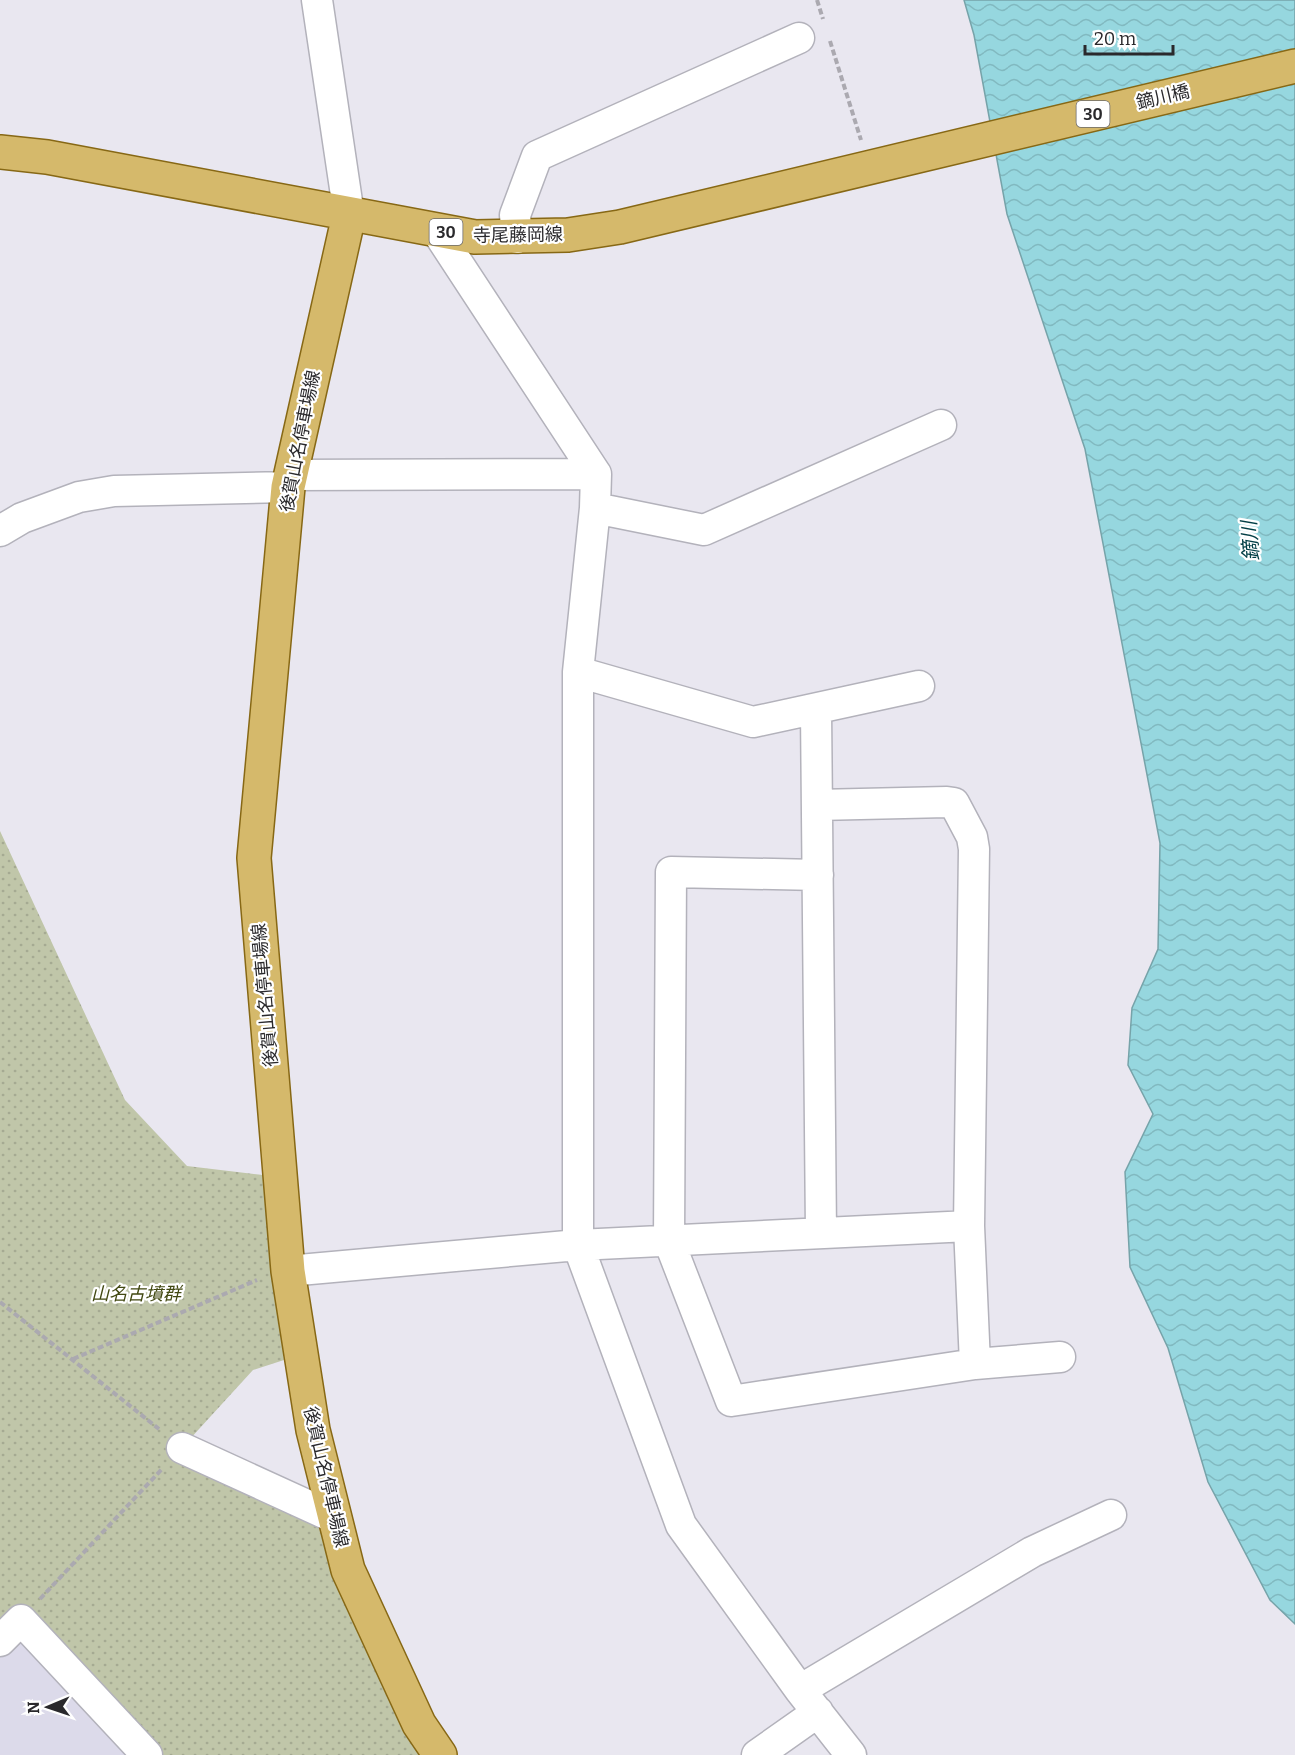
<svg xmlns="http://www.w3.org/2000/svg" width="1295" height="1755" viewBox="0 0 1295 1755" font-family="Bitter,'Noto Sans JP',serif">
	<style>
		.built { fill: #dcdaea }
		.park { fill: url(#park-dots) }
		.water { fill: url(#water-waves); stroke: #76a3a9; stroke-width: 1.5 }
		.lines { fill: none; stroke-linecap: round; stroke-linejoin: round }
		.minor-casing { stroke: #b3b2bb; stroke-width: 33 }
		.major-casing { stroke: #876815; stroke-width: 36 }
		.path { stroke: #aba9b0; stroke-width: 4; stroke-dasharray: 6 3; stroke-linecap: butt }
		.minor { stroke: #fff; stroke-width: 30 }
		.major { stroke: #d5b96b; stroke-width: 33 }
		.labels { text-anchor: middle; stroke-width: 4.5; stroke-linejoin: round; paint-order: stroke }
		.shield { fill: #fff; stroke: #6a696b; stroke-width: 1.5 }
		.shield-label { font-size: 16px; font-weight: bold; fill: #2a292c }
		.street-label { font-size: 18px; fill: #2a292c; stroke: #fff }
		.park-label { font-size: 18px; font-style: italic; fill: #424912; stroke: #fff }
		.water-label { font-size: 20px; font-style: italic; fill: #003e45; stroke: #fff }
	</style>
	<defs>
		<pattern id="park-dots" width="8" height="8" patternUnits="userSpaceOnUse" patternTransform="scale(1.5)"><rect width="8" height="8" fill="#c0c6a9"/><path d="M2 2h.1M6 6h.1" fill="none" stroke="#a5aa92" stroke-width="1.8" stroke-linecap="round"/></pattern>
		<pattern id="water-waves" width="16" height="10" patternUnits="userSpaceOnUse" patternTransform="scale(1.5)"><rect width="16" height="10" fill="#96d7df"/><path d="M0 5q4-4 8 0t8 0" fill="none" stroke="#81b9c0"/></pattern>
	</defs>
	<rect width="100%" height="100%" fill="#e9e7f0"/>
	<path class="built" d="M 12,1642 L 28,1643 L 132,1755 L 0,1755 L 0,1654 Z"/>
	<path class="park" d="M 0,831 L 125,1100 L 187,1166 L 263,1175 L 284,1360 L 253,1370 L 189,1440 L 316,1517 L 343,1600 L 419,1755 L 162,1755 L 33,1618 L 0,1626 Z"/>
	<path class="water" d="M 964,0 L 1295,0 L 1295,1624 L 1270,1600 L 1208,1482 L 1168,1348 L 1130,1267 L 1125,1172 L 1153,1114 L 1128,1065 L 1132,1008 L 1158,949 L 1160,843 L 1085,449 L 1007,214 L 974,35 Z"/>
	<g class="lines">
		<g class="minor-casing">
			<path id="minor" d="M 317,0 L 349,215
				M 436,230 L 596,474 L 595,508 L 578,672 L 578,1245 L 681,1525 L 800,1690 L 851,1755
				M 517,238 L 515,215 L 537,156 L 799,38
				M 291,475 L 596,474
				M 595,508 L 704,530 L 941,425
				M 0,531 L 22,518 L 79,497 L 114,491 L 288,487
				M 578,672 L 753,722 L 919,686
				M 816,710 L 821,1233
				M 817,805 L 947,802 L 954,803 L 972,837 L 974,849 L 969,1226 L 975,1364
				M 818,875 L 671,872 L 669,1241 L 731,1401 L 975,1364 L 1060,1357
				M 288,1271 L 578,1245 L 969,1226
				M 182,1448 L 335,1518
				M 0,1641 L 21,1620 L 147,1755
				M 800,1690 L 1032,1552 L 1111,1515
				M 757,1755 L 818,1712"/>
		</g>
		<g class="major-casing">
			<path id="major" d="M 0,152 L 47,157 L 475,237 L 568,235 L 620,227 L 1295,66
				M 349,215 L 288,487 L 254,858 L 288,1271 L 313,1430 L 348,1570 L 419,1724 L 440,1755"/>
		</g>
		<path class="path" d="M 817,0 L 823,19
			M 830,41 L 861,140
			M 0,1302 L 159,1429
			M 73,1359 L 257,1280
			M 40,1599 L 162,1469"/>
		<use href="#minor" class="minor"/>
		<use href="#major" class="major"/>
	</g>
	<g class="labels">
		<g class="shield">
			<rect x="1076.5" y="101" width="33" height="26" rx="4.5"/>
			<rect x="429.5" y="219" width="33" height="26" rx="4.5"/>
		</g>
		<g class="shield-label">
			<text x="1093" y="120">30</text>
			<text x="446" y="238">30</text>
		</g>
		<g class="street-label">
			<text transform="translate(1163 97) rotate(-13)" y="6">鏑川橋</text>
			<text transform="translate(518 235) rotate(-1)" y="6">寺尾藤岡線</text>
			<text transform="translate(300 441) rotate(-79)" y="6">後賀山名停車場線</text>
			<text transform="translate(265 995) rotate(-95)" y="6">後賀山名停車場線</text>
			<text transform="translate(326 1477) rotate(77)" y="6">後賀山名停車場線</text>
		</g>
		<g class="park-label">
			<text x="136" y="1300">山名古墳群</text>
		</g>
		<g class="water-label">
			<text transform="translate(1250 541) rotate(-94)" y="7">鏑川</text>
		</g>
	</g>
	<g transform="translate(48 1707) rotate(268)" stroke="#ffffff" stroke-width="4.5" paint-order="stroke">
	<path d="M0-4.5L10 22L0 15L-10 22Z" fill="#2a292c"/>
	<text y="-9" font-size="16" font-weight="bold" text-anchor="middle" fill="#2a292c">N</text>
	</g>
	<path d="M1085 45v9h88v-9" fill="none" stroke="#2a292c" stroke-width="3"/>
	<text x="1094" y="45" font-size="18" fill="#2a292c" stroke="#ffffff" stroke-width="4.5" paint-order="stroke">20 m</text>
</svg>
